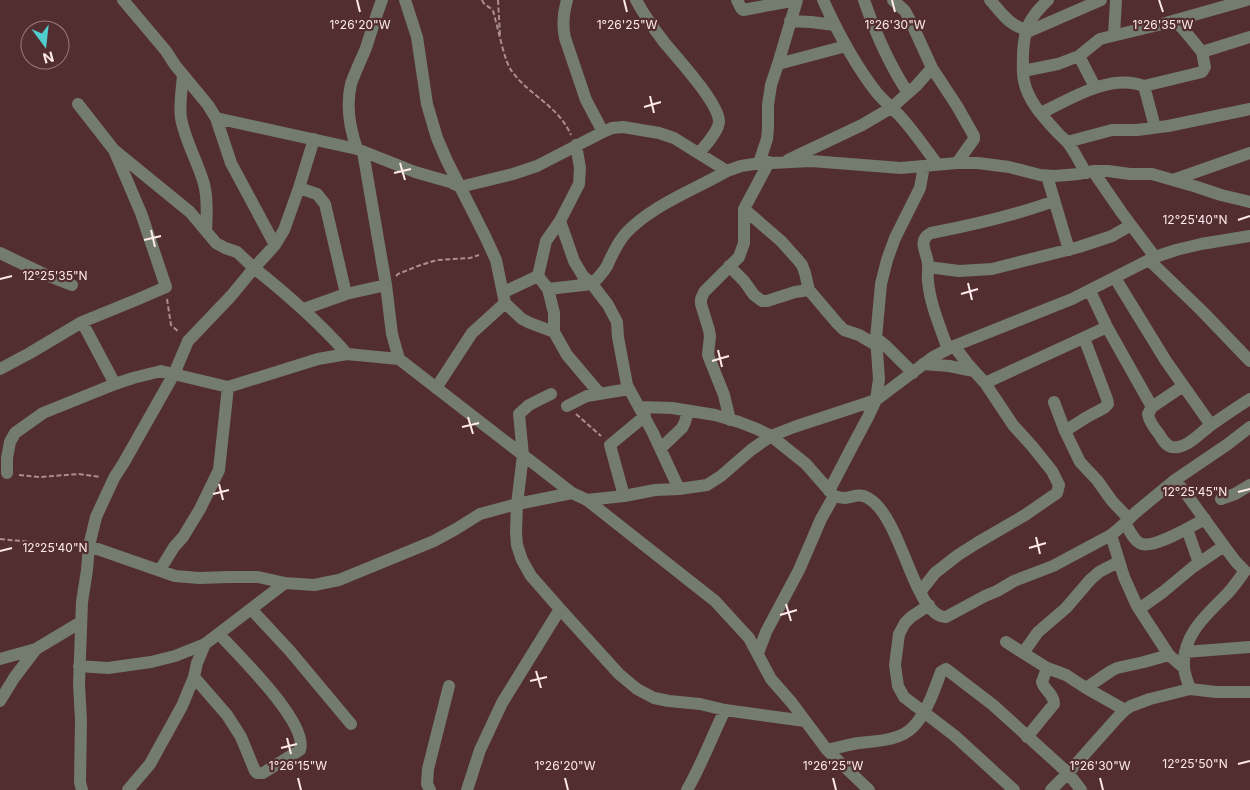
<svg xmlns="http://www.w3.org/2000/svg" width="1250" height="790" viewBox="0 0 1250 790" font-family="Inter,sans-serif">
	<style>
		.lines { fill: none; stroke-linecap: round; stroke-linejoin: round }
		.path { stroke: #ab8e90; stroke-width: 2; stroke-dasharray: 5 2.5; stroke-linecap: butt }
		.minor { stroke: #737c6e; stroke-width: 12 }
		.ticks { fill: none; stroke: #feeaeb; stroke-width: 2 }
		.ticks-label { font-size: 12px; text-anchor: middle; fill: #feeaeb; stroke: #532e31; stroke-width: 4.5; stroke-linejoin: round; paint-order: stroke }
	</style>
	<rect width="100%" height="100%" fill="#532e31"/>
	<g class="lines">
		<path class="path" d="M 482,0 C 484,6 490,6 493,11 C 494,13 495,19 496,22 C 499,33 505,62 511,70 C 528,95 558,105 571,135
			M 498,0 L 500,35
			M 396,276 L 398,274 L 418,266 L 437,260 L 470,258 L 479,255
			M 167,299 L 171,325 L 179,332
			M 576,414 L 601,436
			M 19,475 L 40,477 L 79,474 L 101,477
			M 0,539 L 32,542 L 52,548 L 76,546"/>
		<path class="minor" d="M 123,0 L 166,51 L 175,65 L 208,105 L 216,118 L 231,163 L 275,245
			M 405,0 L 417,37 L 427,104 L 437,138 L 447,161 L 485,236 L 496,260 L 505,303 L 522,319 L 530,323 L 554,332
			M 567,0 C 563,13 562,24 565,38 L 586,100 L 603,132
			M 636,0 C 644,15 654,29 664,42 C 677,58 718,102 719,121 C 719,131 705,146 699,153
			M 737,0 L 741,8 L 743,10 L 797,0
			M 823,0 C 838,33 855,65 877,93 C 884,101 892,108 899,115 C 913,130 925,148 937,164
			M 864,0 C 875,32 889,64 908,93
			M 990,0 C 1000,11 1010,27 1026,29
			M 1048,0 C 1030,17 1024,28 1023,54 C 1023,63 1022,72 1024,81 C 1028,101 1043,117 1057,132 C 1060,136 1065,139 1068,143 C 1075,152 1080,163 1086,173
			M 790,21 L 811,22 L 835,25
			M 1175,21 L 1184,30 L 1202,52
			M 1025,33 L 1101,0
			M 1114,35 L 1116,0
			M 1079,56 L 1095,87
			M 778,64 L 846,46
			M 932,68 L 957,106 L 974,136 L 974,139 L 957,163
			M 1023,71 L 1058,64 L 1079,56 L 1100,39 L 1162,24 L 1247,0
			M 183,75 C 182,89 179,104 181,118 C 185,141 198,162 204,184 C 208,199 207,216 206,231
			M 1144,86 L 1202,72 L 1205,67 L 1202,52 L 1250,37
			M 1041,113 C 1070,99 1110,73 1144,86 L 1155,127
			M 216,118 L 357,149 L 415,172 L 450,182 L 460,187 L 513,174 L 537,166 L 603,132 L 612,128 L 623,127 L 659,133 L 674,138 L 727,171 L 741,166 L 754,164 L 811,161 L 901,168 L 957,163 L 978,163 L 1009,167 L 1040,175 L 1055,176 L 1079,174 L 1093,171 L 1108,171 L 1130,174 L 1152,174 L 1197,187 L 1221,195 L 1250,202
			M 314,139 L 299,188 L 284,230 L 275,245 L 254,268 C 288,295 318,321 347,354
			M 1067,142 L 1112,130 L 1137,130 L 1168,126 L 1250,109
			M 357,149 C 350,129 346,105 351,84 C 355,72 361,60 366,48 C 371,32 376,16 382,0
			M 363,152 L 386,285 L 392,334 L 399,359 L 572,493 L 587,500 L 715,601 L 749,638 L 771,679 L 792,703 L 827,750 L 869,790
			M 788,160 L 862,125 L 891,108 L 916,86 L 932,68 L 911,22 L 905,11 L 893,0
			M 759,163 L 767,139 L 768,128 L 768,105 L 771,85 L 778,64 L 797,0
			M 1093,171 L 1122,213 L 1155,257
			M 1047,176 L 1069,250
			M 1173,180 L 1250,153
			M 299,188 L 317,194 L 325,204 L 346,294
			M 744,209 L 781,241 L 798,260 L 802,265 L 805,273 L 809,290 L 837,323 L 844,330 L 859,335 L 876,345
			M 560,221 L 574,261 L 583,276 L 592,284 L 608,305 L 617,322 L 618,337 L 627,385 L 653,433 L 679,489
			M 0,253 L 46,275 L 72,285
			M 1149,260 L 1202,311 L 1250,361
			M 729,266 L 744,281 L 754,295 L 762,301 L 767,301 L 795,292 L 809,290
			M 928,267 L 959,271 L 992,269 L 1079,247 L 1112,236 L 1131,225
			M 1115,278 L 1166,361 L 1211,425
			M 548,289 L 538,276 L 546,241 L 560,221 L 579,184 L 580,168 L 576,145
			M 1090,291 L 1107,327 L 1152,407
			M 504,292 L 538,276
			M 304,309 L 346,294 L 386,285
			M 82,322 L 115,384
			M 876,338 L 886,346 L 913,373
			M 948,349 C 940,327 930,304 928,281 C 927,275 929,270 928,265 C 928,253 916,241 931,233 C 972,225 1014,216 1054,201
			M 923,364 L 949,366 L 974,371
			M 0,369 L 30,353 L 82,322 L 136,300 L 166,287 L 141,213 L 114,150 L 78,104
			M 985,383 L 1107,327
			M 1183,386 L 1152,407 L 1148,414 C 1149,421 1154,428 1159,434 C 1162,439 1166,446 1172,447 C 1186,450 1201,432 1211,425 C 1224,416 1237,407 1250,399
			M 436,388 L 472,333 L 505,303
			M 551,394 L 529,405 L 519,414 L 523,455 L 517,504 L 516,532 L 517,545 L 522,560 L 531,576 L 560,609 L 619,674 L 637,689 L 654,698 L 669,701 L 700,704 L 725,710 L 805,721
			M 600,394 L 567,355 L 554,332 L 554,313 L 548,289 L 592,284 C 597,279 603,273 607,266 C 612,255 617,243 626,233 C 652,205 694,190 727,171
			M 1054,402 L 1065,431 L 1080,462 L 1097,480 L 1112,501 L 1129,519
			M 567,406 L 587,396 L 629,389
			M 640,407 L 672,408 L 715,415 L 739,422 L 757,429 L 771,436 L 806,464 L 834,496 C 838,497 841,498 845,498 C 853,497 860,493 868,498 C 892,511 906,567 920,592 C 924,601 935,618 946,617 L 985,596 L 997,591 L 1014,581 L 1053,566 L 1111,535 L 1116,531 L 1125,523 C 1129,529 1134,542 1142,544 C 1155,548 1192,526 1205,519
			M 730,420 L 724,395 L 708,355 L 710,336 L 709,330 L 701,304 L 701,299 L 704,292 L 739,257 L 744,243 L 744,209 L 769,162
			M 1065,431 L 1087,417 L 1104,408 L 1108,404 L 1107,399 L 1084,338
			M 661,448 L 682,428 L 685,422 L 688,411
			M 7,473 L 7,458 L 10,442 L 15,433 L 43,413 L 115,384 L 133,378 L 161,371 L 228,387 L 318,359 L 347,354 L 399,359
			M 1175,480 L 1187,495 L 1224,546 L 1236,562 L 1245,571 C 1239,579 1233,588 1226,595 C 1206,615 1182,636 1184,666 C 1184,674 1188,682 1190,689
			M 829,491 L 853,445 L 868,417 L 876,400 L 879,379 L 876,338 L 881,284 L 887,260 L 895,238 L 920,188 L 924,166
			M 624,496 L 610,445 L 645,416
			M 1221,499 L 1235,494 L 1250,485
			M 587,500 L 624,496 L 655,490 L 679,489 L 707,485 L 721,476 L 751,450 L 771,436 L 794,427 L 876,400 L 933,357 L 954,346 L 1072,299 L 1155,257 L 1176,250 L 1201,244 L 1250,236
			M 1125,523 L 1135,513 L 1175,480 L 1228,444 L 1250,427
			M 1187,529 L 1199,563
			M 1111,535 L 1124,577 L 1137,606 L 1169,655 L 1184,668
			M 89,546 L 175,576 L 199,578 L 229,577 L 258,577 L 285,583 L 314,585 L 339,580 L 434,541 L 456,529 L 480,514 L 517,504 L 572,493
			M 160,570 L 174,547 L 183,537 L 200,509 L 219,470 L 228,387
			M 920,592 L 935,573 L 958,555 L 977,543 L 1025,515 L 1057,493 L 1059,485 L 1052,471 L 1032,446 L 1013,425 L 985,383 L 967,363 L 954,346
			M 929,605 L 911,617 L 905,623 L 899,634 L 895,665 L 898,686 L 904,697 L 955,736 L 1014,790
			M 1139,609 L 1163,592 L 1193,567 L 1224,546
			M 252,610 L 290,651 L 351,724
			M 1006,642 L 1047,668 L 1066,675 L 1086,688 L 1125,710
			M 1185,652 L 1250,647
			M 758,653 L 766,632 L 799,570 L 821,519 L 834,496
			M 1023,653 L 1038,632 L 1066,608 L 1090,580 L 1099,572 L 1118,562
			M 0,659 L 36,649
			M 79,666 L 108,668 L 151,662 L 175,656 L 205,644 L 285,583
			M 194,677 L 227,715 L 241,737 L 255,771 L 257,773 L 263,773 L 300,750 C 309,723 238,655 219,634
			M 1086,688 L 1111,671 L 1117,668 L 1144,662 L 1169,655
			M 0,701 L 14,678 L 36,649 L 81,622
			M 1027,737 L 1054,704 C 1054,694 1045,691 1042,682 L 1047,668
			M 827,750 C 837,748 847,745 858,743 C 875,741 900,741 913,727 C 927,713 934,690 941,672 L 946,669 L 993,705 L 1068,773 L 1081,790
			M 82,790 L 80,782 L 81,721 L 79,684 L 82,602 L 87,570 L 89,546 L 96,517 L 114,478 L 123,464 L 174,374 L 188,341 L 231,296 L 254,268 L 237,252 L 225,248 L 216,243 L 190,212 L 114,150
			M 128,790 L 150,764 L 182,706 L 194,677 L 197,663 L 205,644
			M 430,790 L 427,784 L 428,769 L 449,686
			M 467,790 L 480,750 L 502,703 L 560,609
			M 687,790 C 702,764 712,736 725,710
			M 1051,790 L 1068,773 L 1117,718 L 1125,710 L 1131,706 L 1150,699 L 1190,689 L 1216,692 L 1250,692"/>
	</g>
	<path class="ticks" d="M 357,0 L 360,12M 624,0 L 627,12M 892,0 L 895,12M 1159,0 L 1163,12M 650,96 L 654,113M 644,107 L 661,102M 400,163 L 405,180M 394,173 L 411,169M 1238,220 L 1250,216M 151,230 L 155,247M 144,240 L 161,236M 0,279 L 12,276M 968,283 L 972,300M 961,294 L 978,289M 718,350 L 722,367M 712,361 L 729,356M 468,417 L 473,434M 462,427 L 479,423M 219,484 L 223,500M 1238,492 L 1250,489M 213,494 L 229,490M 1036,537 L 1040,554M 1029,548 L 1046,543M 0,551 L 12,548M 786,604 L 791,621M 780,615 L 797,610M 536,671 L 541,688M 530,681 L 547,677M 287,738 L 291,754M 281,748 L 297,744M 1238,764 L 1250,761M 298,778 L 301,790M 565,778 L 568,790M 833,778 L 836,790M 1100,778 L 1103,790"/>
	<g class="ticks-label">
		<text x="360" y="29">1°26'20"W</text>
		<text x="627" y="29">1°26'25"W</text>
		<text x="895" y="29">1°26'30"W</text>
		<text x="1163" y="29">1°26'35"W</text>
		<text x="1195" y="224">12°25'40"N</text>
		<text x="55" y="280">12°25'35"N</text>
		<text x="1195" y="496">12°25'45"N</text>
		<text x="55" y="552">12°25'40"N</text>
		<text x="1195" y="768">12°25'50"N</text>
		<text x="298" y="770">1°26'15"W</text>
		<text x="565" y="770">1°26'20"W</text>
		<text x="833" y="770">1°26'25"W</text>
		<text x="1100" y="770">1°26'30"W</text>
	</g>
	<g transform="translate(45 45) rotate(165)"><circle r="24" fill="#532e31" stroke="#97797b"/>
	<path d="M0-4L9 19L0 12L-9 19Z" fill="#52cdcd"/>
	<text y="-8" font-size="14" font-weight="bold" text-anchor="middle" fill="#feeaeb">N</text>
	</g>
</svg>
